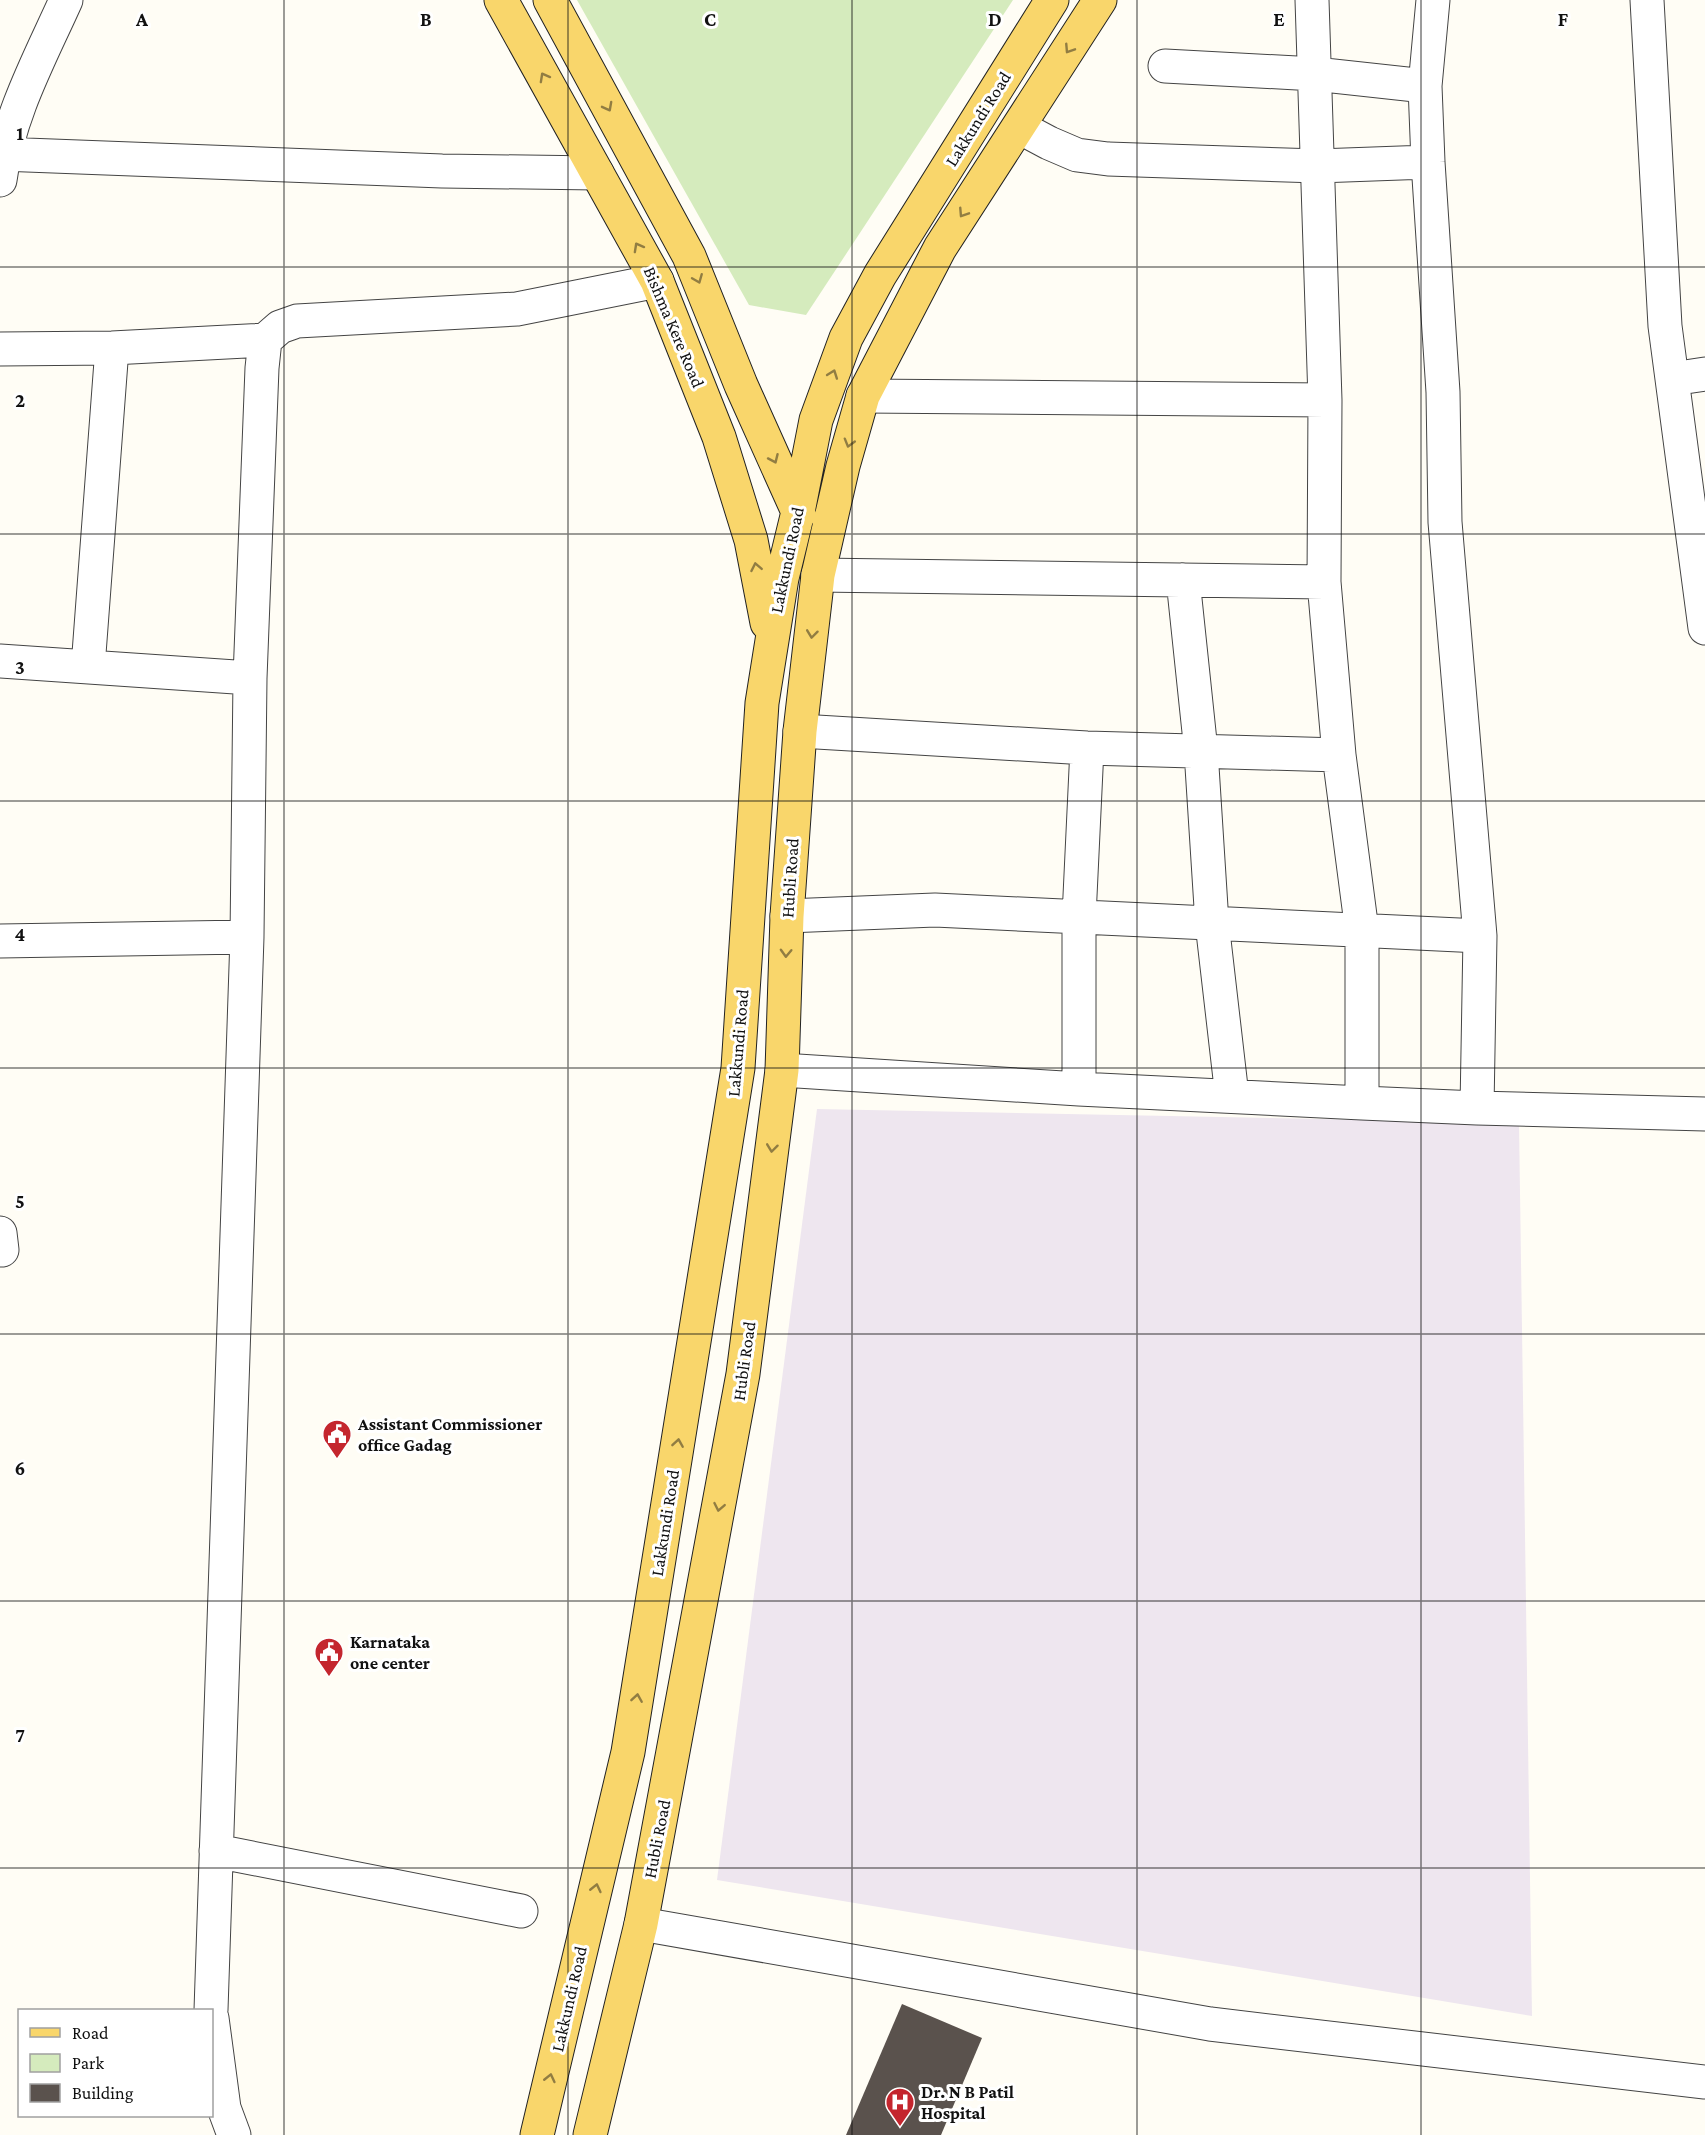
<svg xmlns="http://www.w3.org/2000/svg" width="1705" height="2135" viewBox="0 0 1705 2135" font-family="'Crimson Pro',serif">
	<style>
		.industrial { fill: #eee6ef }
		.green { fill: #d5ebbd }
		.building { fill: #5a524d }
		.lines { fill: none; stroke-linecap: round; stroke-linejoin: round }
		.minor-casing { stroke: #444; stroke-width: 35 }
		.major-casing { stroke: #222; stroke-width: 35 }
		.minor { stroke: #fff; stroke-width: 33 }
		.major { stroke: #f9d66b; stroke-width: 33 }
		.oneway { stroke: #917d42 }
		.grid { fill: none; stroke: #111; stroke-width: 1.5; stroke-opacity: 0.55 }
		.labels { text-anchor: middle; stroke-width: 6; stroke-linejoin: round; paint-order: stroke }
		.street-label { font-size: 18px; fill: #111; stroke: #fff }
		.poi-label { font-size: 18px; font-weight: bold; fill: #111; stroke: #fff; text-anchor: start }
		.grid-label { font-size: 20px; text-anchor: middle; font-weight: bold; fill: #111; stroke: #fff; stroke-width: 6; stroke-linejoin: round; paint-order: stroke }
	</style>
	<rect width="100%" height="100%" fill="#fffdf5"/>
	<path class="industrial" d="M 817,1109 L 1519,1123 L 1532,2016 L 717,1880 Z"/>
	<path class="green" d="M 577,0 L 1013,0 L 806,315 L 749,305 Z"/>
	<path class="building" d="M 902,2004 L 982,2038 L 941,2135 L 846,2135 Z"/>
	<g class="lines">
		<g class="minor-casing">
			<path id="minor" d="M 1312,0 L 1325,400 L 1324,582 L 1339,755 L 1362,931 L 1362,1103
				M 1433,0 L 1425,86 L 1428,162 L 1443,392 L 1445,522 L 1480,936 L 1477,1108
				M 1647,0 L 1665,326 L 1705,628
				M 1165,66 L 1315,74 L 1425,86
				M 1019,127 L 1049,143 L 1077,155 L 1108,159 L 1318,166 L 1428,162
				M 0,154 L 442,171 L 597,173
				M 0,180 C 8,116 40,58 66,0
				M 0,349 L 112,348 L 265,340 L 280,327 L 297,321 L 517,309 L 657,281
				M 1672,379 L 1705,374
				M 863,396 L 1325,400
				M 818,575 L 1324,582
				M 1183,580 L 1201,751 L 1212,923 L 1232,1096
				M 0,661 L 250,678
				M 88,667 L 112,348
				M 800,731 L 1087,748 L 1339,755
				M 787,916 L 935,910 L 1480,936
				M 0,941 L 247,937
				M 782,1070 L 1079,1089 L 1362,1103 L 1477,1108 L 1705,1114
				M 1079,1089 L 1079,917 L 1087,748
				M 0,1233 L 2,1250
				M 216,1851 L 521,1911
				M 641,1924 L 1210,2024 L 1705,2082
				M 211,2010 L 247,937 L 250,678 L 262,368 L 265,340
				M 212,2018 L 224,2108 L 234,2135"/>
		</g>
		<g class="major-casing">
			<path id="major" d="M 501,0 L 657,281 L 719,437 L 751,540 L 767,623
				M 550,0 L 689,256 L 741,385 L 799,514
				M 537,2135 L 628,1752 L 738,1068 L 762,703 L 782,578 L 798,512 L 816,420 L 846,338 L 880,275 L 1052,0
				M 590,2135 L 641,1924 L 743,1374 L 782,1070 L 787,916 L 800,731 L 818,575 L 843,466 L 863,396 L 940,248 L 1100,0"/>
		</g>
		<use href="#minor" class="minor"/>
		<use href="#major" class="major"/>
	</g>
	<defs><path id="oneway-chevron" d="M-2-3.5L2.5 0L-2 3.5" fill="none" stroke-width="1.6" stroke-linecap="round" stroke-linejoin="round" transform="scale(1.5)"/></defs>
	<g class="oneway">
		<use href="#oneway-chevron" transform="translate(1069 49) rotate(123)"/>
		<use href="#oneway-chevron" transform="translate(544 77) rotate(-119)"/>
		<use href="#oneway-chevron" transform="translate(608 107) rotate(62)"/>
		<use href="#oneway-chevron" transform="translate(963 213) rotate(123)"/>
		<use href="#oneway-chevron" transform="translate(638 247) rotate(-119)"/>
		<use href="#oneway-chevron" transform="translate(698 279) rotate(68)"/>
		<use href="#oneway-chevron" transform="translate(833 374) rotate(-70)"/>
		<use href="#oneway-chevron" transform="translate(849 443) rotate(106)"/>
		<use href="#oneway-chevron" transform="translate(774 459) rotate(66)"/>
		<use href="#oneway-chevron" transform="translate(756 567) rotate(-101)"/>
		<use href="#oneway-chevron" transform="translate(812 634) rotate(97)"/>
		<use href="#oneway-chevron" transform="translate(786 953) rotate(92)"/>
		<use href="#oneway-chevron" transform="translate(772 1148) rotate(97)"/>
		<use href="#oneway-chevron" transform="translate(678 1443) rotate(-81)"/>
		<use href="#oneway-chevron" transform="translate(719 1507) rotate(101)"/>
		<use href="#oneway-chevron" transform="translate(637 1698) rotate(-81)"/>
		<use href="#oneway-chevron" transform="translate(596 1888) rotate(-77)"/>
		<use href="#oneway-chevron" transform="translate(550 2078) rotate(-77)"/>
	</g>
	<path class="grid" d="M 284,0 L 284,2135M 568,0 L 568,2135M 852,0 L 852,2135M 1137,0 L 1137,2135M 1421,0 L 1421,2135M 0,267 L 1705,267M 0,534 L 1705,534M 0,801 L 1705,801M 0,1068 L 1705,1068M 0,1334 L 1705,1334M 0,1601 L 1705,1601M 0,1868 L 1705,1868"/>
	<defs>
		<g id="civic-pin" transform="scale(1.5)"><path d="M0 17L-7.5 6A9.5 9.5 0 1 1 7.5 6Z" fill="#c4262e" stroke="#fff"/><path d="M-.6-6.5H3V-4.5H.6V-3L4-1V1h2V6H-6V1h2V-1L-.6-3ZM-1.2 2.5V6h2.4V2.5Z" fill="#fff"/></g>
		<g id="hospital-pin" transform="scale(1.5)"><path d="M0 17L-7.5 6A9.5 9.5 0 1 1 7.5 6Z" fill="#c4262e" stroke="#fff"/><path d="M-5-5h3v3.5h4V-5h3V5h-3V1.5h-4V5h-3Z" fill="#fff"/></g>
	</defs>
	<g fill-rule="evenodd">
		<use href="#civic-pin" x="337" y="1434"/>
		<use href="#civic-pin" x="329" y="1652"/>
		<use href="#hospital-pin" x="900" y="2102"/>
	</g>
	<g class="labels">
		<g class="street-label">
			<text transform="translate(978 119) rotate(-58)" y="6">Lakkundi Road</text>
			<text transform="translate(674 327) rotate(67)" y="6">Bishma Kere Road</text>
			<text transform="translate(787 560) rotate(-78)" y="6">Lakkundi Road</text>
			<text transform="translate(790 878) rotate(-86)" y="6">Hubli Road</text>
			<text transform="translate(738 1043) rotate(-85)" y="6">Lakkundi Road</text>
			<text transform="translate(744 1361) rotate(-82)" y="6">Hubli Road</text>
			<text transform="translate(665 1523) rotate(-81)" y="6">Lakkundi Road</text>
			<text transform="translate(657 1839) rotate(-79)" y="6">Hubli Road</text>
			<text transform="translate(569 1999) rotate(-77)" y="6">Lakkundi Road</text>
		</g>
		<g class="poi-label">
			<text x="358" y="1430">Assistant Commissioner<tspan x="358" dy="21">office Gadag</tspan></text>
			<text x="350" y="1648">Karnataka<tspan x="350" dy="21">one center</tspan></text>
			<text x="921" y="2098">Dr. N B Patil<tspan x="921" dy="21">Hospital</tspan></text>
		</g>
	</g>
	<g class="grid-label">
		<text x="142" y="26">A</text>
		<text x="426" y="26">B</text>
		<text x="710" y="26">C</text>
		<text x="995" y="26">D</text>
		<text x="1279" y="26">E</text>
		<text x="1563" y="26">F</text>
		<text x="20" y="140">1</text>
		<text x="20" y="407">2</text>
		<text x="20" y="674">3</text>
		<text x="20" y="941">4</text>
		<text x="20" y="1208">5</text>
		<text x="20" y="1475">6</text>
		<text x="20" y="1742">7</text>
	</g>
	<rect x="18" y="2009" width="195" height="108" fill="#ffffff" stroke="#a0a0a0" stroke-width="1.5"/>
	<rect x="30" y="2028" width="30" height="9" fill="#f9d66b" stroke="#a0a0a0" stroke-width="1.5"/>
	<text x="72" y="2039" font-size="18" fill="#111111">Road</text>
	<rect x="30" y="2054" width="30" height="18" fill="#d5ebbd" stroke="#a0a0a0" stroke-width="1.5"/>
	<text x="72" y="2069" font-size="18" fill="#111111">Park</text>
	<rect x="30" y="2084" width="30" height="18" fill="#5a524d" stroke="#a0a0a0" stroke-width="1.5"/>
	<text x="72" y="2099" font-size="18" fill="#111111">Building</text>
</svg>
